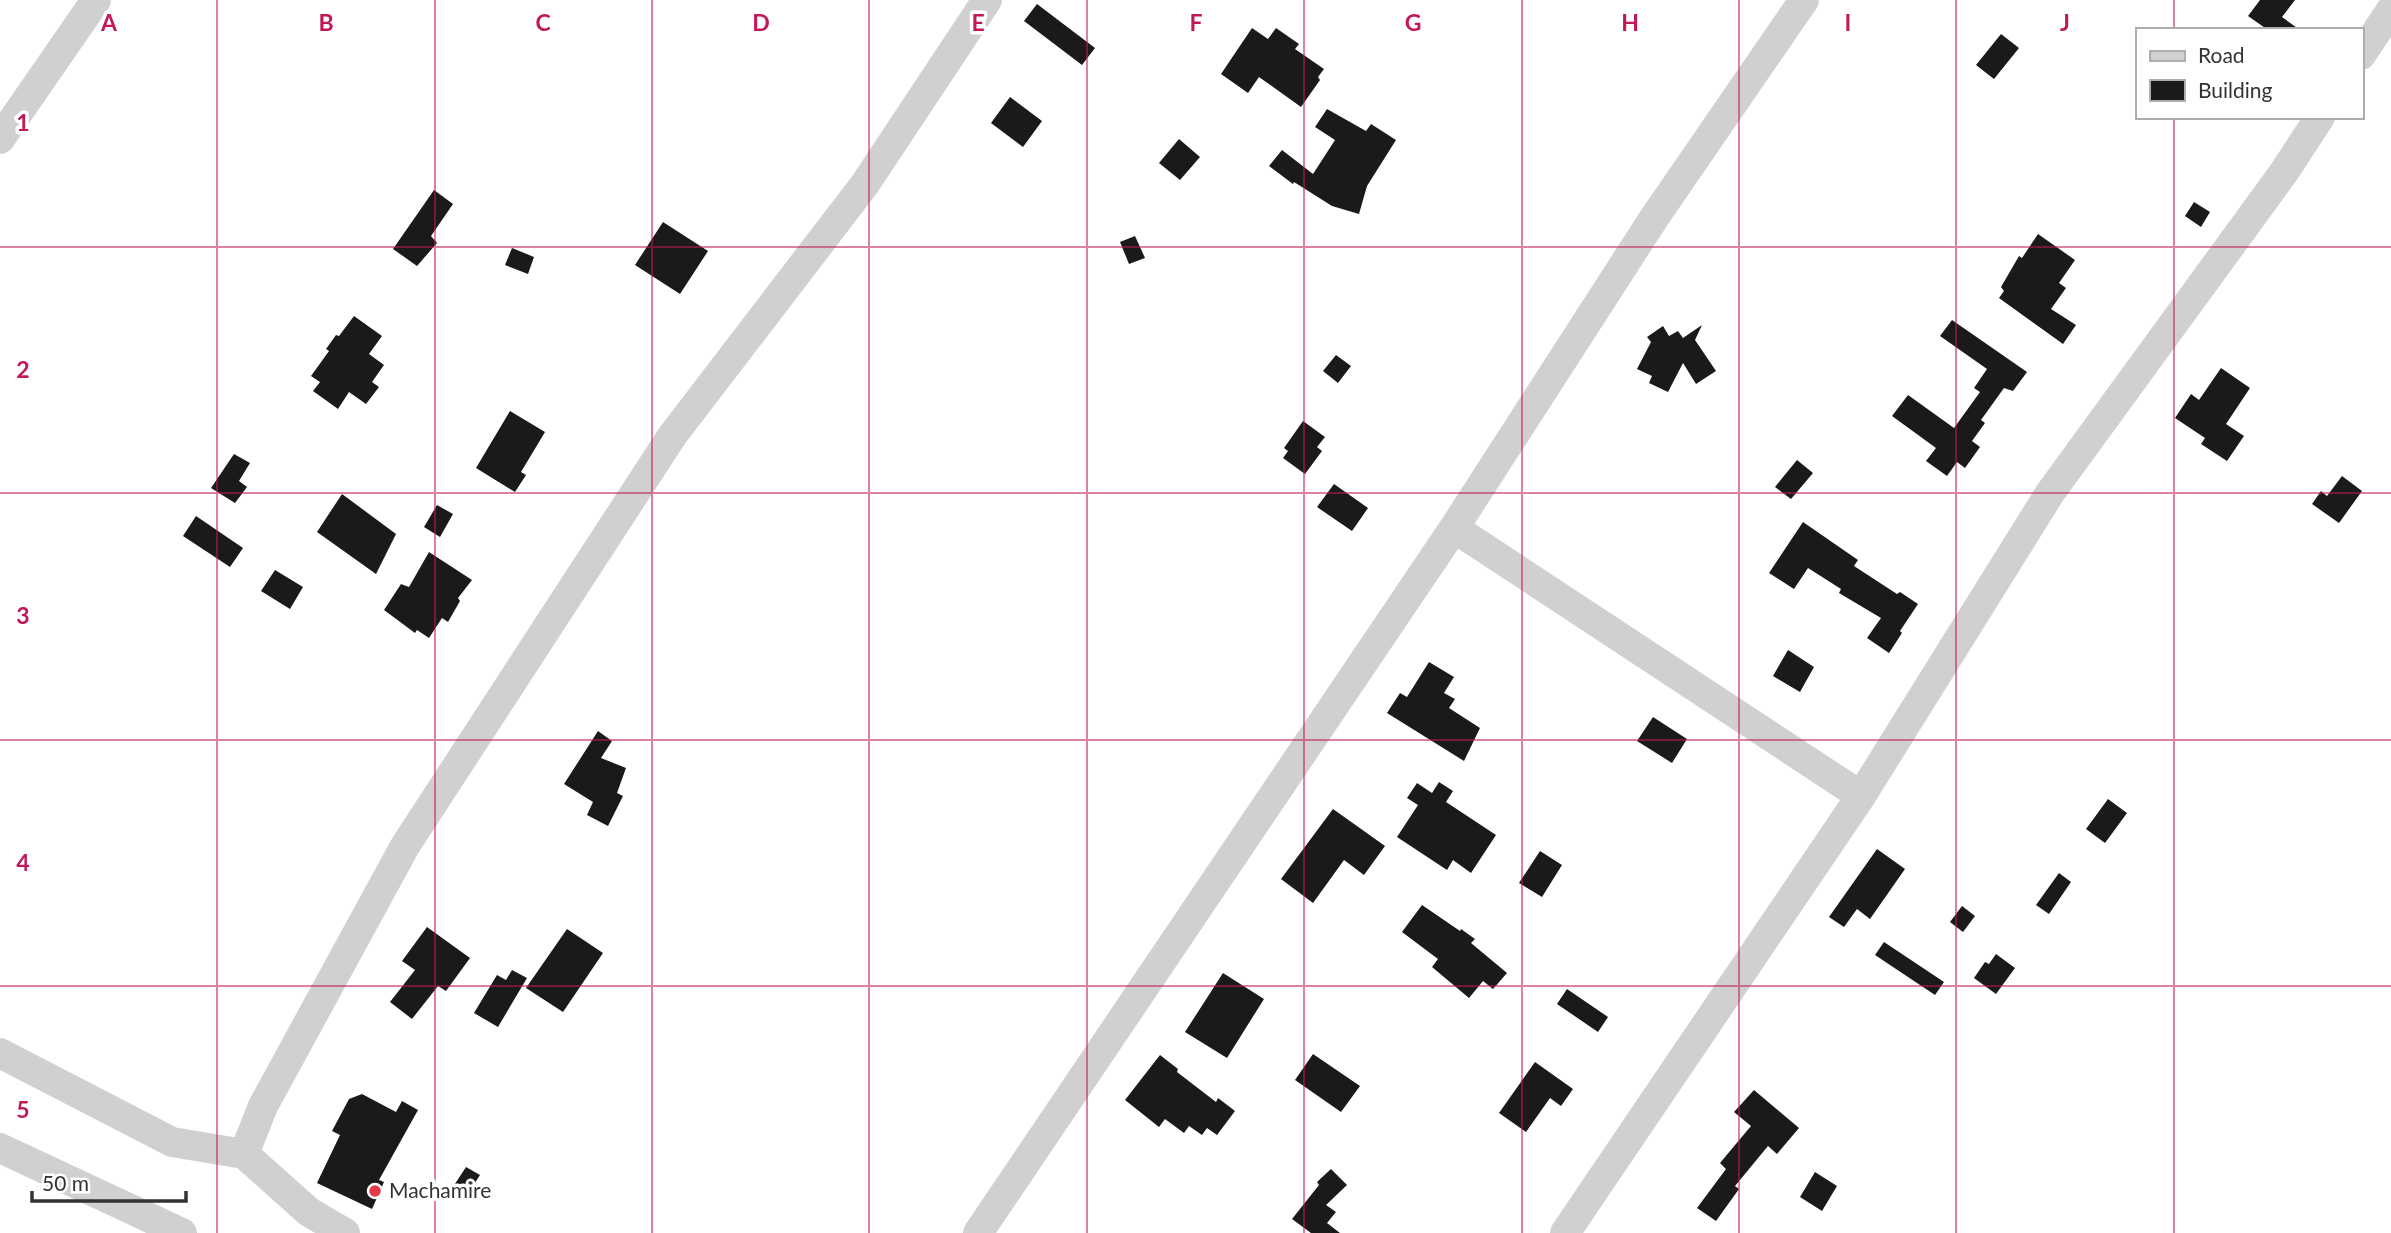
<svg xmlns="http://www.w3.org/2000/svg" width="2391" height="1233" viewBox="0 0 2391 1233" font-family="Lato,sans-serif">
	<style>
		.building { fill: #1a1a1a }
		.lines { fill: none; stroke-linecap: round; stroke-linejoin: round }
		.minor { stroke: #d0d0d0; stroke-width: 30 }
		.grid { fill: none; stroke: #c2185b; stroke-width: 2; stroke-opacity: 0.55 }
		.poi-dot { fill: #e63946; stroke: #fff; stroke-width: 2.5 }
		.labels { text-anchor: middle; stroke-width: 7; stroke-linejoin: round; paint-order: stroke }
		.poi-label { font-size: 21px; fill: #333; stroke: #fff; text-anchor: start }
		.grid-label { font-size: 23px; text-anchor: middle; font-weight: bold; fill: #c2185b; stroke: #fff; stroke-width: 7; stroke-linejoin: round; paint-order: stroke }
	</style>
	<rect width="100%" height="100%" fill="#fff"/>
	<path class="building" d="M 2260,0 L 2295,0 L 2282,17 L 2300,30 L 2268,30 L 2248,16 Z
		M 1037,4 L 1095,48 L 1082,65 L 1024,21 Z
		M 1252,28 L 1268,39 L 1276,28 L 1299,44 L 1295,49 L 1324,69 L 1318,77 L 1320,80 L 1301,107 L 1259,77 L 1248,93 L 1221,74 Z
		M 2001,34 L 2019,48 L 1994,79 L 1976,65 Z
		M 1010,97 L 1042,121 L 1023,147 L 991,123 Z
		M 1327,109 L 1366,131 L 1371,124 L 1396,140 L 1367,186 L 1359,214 L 1332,206 L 1294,182 L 1293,184 L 1269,166 L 1282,150 L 1313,174 L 1335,140 L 1315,127 Z
		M 1179,139 L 1200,157 L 1180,180 L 1159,163 Z
		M 434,190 L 453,204 L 431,236 L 437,243 L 417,266 L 393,249 Z
		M 2194,202 L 2210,212 L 2201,227 L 2185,216 Z
		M 663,222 L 708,251 L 680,294 L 635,265 Z
		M 2038,234 L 2075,260 L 2059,283 L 2066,288 L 2051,309 L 2076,325 L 2063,344 L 1999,298 L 2004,291 L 2001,287 L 2019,256 L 2022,258 Z
		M 1135,236 L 1145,258 L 1129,264 L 1120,242 Z
		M 512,248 L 534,257 L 528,274 L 505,265 Z
		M 354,316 L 382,336 L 369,354 L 384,365 L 372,382 L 379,387 L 366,404 L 349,392 L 338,409 L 313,391 L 320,382 L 311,376 L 329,351 L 326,349 L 336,335 L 339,336 Z
		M 1952,320 L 2027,372 L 2013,391 L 2004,388 L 1981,420 L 1985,423 L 1972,441 L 1980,447 L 1965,468 L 1957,462 L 1947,476 L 1926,461 L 1936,448 L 1892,416 L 1908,395 L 1954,428 L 1980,392 L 1974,388 L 1987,369 L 1940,336 Z
		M 1702,325 L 1695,340 L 1716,371 L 1696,384 L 1683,363 L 1668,392 L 1649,383 L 1652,376 L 1637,369 L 1651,342 L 1647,337 L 1663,326 L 1669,336 L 1678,331 L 1683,338 Z
		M 1336,355 L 1351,366 L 1338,383 L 1323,371 Z
		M 2221,368 L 2250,388 L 2226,424 L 2244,436 L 2227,461 L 2201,444 L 2205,438 L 2175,418 L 2191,394 L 2199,400 Z
		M 510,411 L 545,432 L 521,472 L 526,475 L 515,492 L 476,468 Z
		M 1303,421 L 1325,437 L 1317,447 L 1322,451 L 1305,474 L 1283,458 L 1288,451 L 1284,448 Z
		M 234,454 L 250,463 L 239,481 L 247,487 L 235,503 L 211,488 Z
		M 1797,460 L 1813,473 L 1791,499 L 1775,487 Z
		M 2342,476 L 2362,491 L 2339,523 L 2312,504 L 2321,491 L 2327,496 Z
		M 1334,484 L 1368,508 L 1352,531 L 1317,507 Z
		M 342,494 L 396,534 L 376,574 L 317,532 Z
		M 437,505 L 453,514 L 440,537 L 424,527 Z
		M 196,516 L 243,548 L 230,567 L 183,536 Z
		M 1803,522 L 1858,560 L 1854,566 L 1897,594 L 1900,592 L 1918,604 L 1900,631 L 1902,633 L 1889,653 L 1867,638 L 1881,618 L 1839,593 L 1841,589 L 1808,568 L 1794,589 L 1769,573 Z
		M 429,552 L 472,580 L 458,598 L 460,601 L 448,622 L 442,618 L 429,638 L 417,630 L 415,633 L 384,610 L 401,584 L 409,587 Z
		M 275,570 L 303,587 L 290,609 L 261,591 Z
		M 1788,650 L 1814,667 L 1800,692 L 1773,676 Z
		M 1429,662 L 1454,677 L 1444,693 L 1455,699 L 1449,708 L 1480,728 L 1464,761 L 1387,713 L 1400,693 L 1407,697 Z
		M 1653,717 L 1687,739 L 1672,763 L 1637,741 Z
		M 598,731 L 612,741 L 601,758 L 626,768 L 617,793 L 623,796 L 608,826 L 587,815 L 593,802 L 564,784 Z
		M 1439,782 L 1453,791 L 1446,802 L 1496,835 L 1471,873 L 1453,860 L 1447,870 L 1397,837 L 1418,805 L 1407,798 L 1417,783 L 1432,793 Z
		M 2108,799 L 2127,813 L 2105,843 L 2086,829 Z
		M 1333,809 L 1385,846 L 1364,875 L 1344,860 L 1313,903 L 1281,879 Z
		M 1877,849 L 1905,869 L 1870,919 L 1857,909 L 1844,927 L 1829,917 Z
		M 1540,851 L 1562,865 L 1542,897 L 1519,883 Z
		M 2059,873 L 2071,882 L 2049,914 L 2036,905 Z
		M 1422,905 L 1460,931 L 1461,929 L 1475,939 L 1471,943 L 1507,973 L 1493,989 L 1483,981 L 1469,998 L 1432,967 L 1438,959 L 1402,932 Z
		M 1962,906 L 1975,916 L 1963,932 L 1950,922 Z
		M 427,927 L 470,958 L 446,991 L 438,986 L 412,1019 L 390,1002 L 415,970 L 402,961 Z
		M 567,929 L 603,953 L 563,1012 L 526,988 Z
		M 1884,942 L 1944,982 L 1935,995 L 1875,955 Z
		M 1996,954 L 2015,968 L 1996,994 L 1974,978 L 1985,962 L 1989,964 Z
		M 512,970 L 527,978 L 498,1027 L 474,1013 L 497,975 L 506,980 Z
		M 1223,973 L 1264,999 L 1227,1058 L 1185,1032 Z
		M 1567,989 L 1608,1017 L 1598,1032 L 1557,1004 Z
		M 1313,1054 L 1360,1086 L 1341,1112 L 1295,1080 Z
		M 1160,1055 L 1178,1069 L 1177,1072 L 1216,1102 L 1218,1098 L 1235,1111 L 1217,1135 L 1207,1128 L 1202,1135 L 1189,1126 L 1184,1133 L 1165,1119 L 1159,1127 L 1125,1100 Z
		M 1535,1062 L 1573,1089 L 1561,1106 L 1550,1098 L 1526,1132 L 1499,1113 Z
		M 1754,1090 L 1799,1128 L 1777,1154 L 1768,1146 L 1735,1186 L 1739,1189 L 1716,1221 L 1697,1208 L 1726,1169 L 1720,1163 L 1751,1126 L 1734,1112 Z
		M 362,1094 L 396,1112 L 402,1101 L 418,1110 L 379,1180 L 384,1182 L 372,1209 L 317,1183 L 340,1135 L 332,1131 L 349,1099 Z
		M 466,1167 L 480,1175 L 463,1201 L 449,1193 Z
		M 1331,1169 L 1347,1185 L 1326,1205 L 1336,1212 L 1327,1223 L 1340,1233 L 1311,1233 L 1292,1219 L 1319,1185 L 1317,1182 Z
		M 1815,1172 L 1837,1186 L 1822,1211 L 1800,1197 Z"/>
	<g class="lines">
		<path class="minor" d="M 2361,55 L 2391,10
			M 0,139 L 96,0
			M 1454,528 L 1861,796
			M 0,1053 L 172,1142 L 244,1154
			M 0,1148 L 182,1233
			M 345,1233 L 309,1212 L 244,1154 L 263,1106 L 405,846 L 672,436 L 865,184 L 987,0
			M 978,1233 L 1454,528 L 1654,218 L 1804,0
			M 1565,1233 L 1861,796 L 2050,493 L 2284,172 L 2320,117"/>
	</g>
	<path class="grid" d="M 217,0 L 217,1233M 435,0 L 435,1233M 652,0 L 652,1233M 869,0 L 869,1233M 1087,0 L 1087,1233M 1304,0 L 1304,1233M 1522,0 L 1522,1233M 1739,0 L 1739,1233M 1956,0 L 1956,1233M 2174,0 L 2174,30M 2174,117 L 2174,1233M 0,247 L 2391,247M 0,493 L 2391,493M 0,740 L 2391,740M 0,986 L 2391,986"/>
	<circle class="poi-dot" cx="375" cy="1191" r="7"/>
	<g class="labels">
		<g class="poi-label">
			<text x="389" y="1198">Machamire</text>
		</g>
	</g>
	<g class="grid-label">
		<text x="109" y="31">A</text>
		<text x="326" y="31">B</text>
		<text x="543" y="31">C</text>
		<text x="761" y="31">D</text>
		<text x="978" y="31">E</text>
		<text x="1196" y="31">F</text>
		<text x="1413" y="31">G</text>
		<text x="1630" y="31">H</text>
		<text x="1848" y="31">I</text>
		<text x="2065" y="31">J</text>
		<text x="23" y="131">1</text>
		<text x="23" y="378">2</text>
		<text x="23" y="624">3</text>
		<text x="23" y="871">4</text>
		<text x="23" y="1118">5</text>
	</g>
	<rect x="2136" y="28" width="228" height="91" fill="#ffffff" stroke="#adadad" stroke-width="2"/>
	<rect x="2150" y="51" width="35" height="10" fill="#d0d0d0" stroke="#adadad" stroke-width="2"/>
	<text x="2198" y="63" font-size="21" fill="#333333">Road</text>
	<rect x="2150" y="80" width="35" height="21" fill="#1a1a1a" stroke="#adadad" stroke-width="2"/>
	<text x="2198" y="98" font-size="21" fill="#333333">Building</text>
	<path d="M32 1191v10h154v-10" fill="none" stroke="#333333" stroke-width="3.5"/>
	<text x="42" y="1191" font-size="21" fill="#333333" stroke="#ffffff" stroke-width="5" paint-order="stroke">50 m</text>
</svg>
